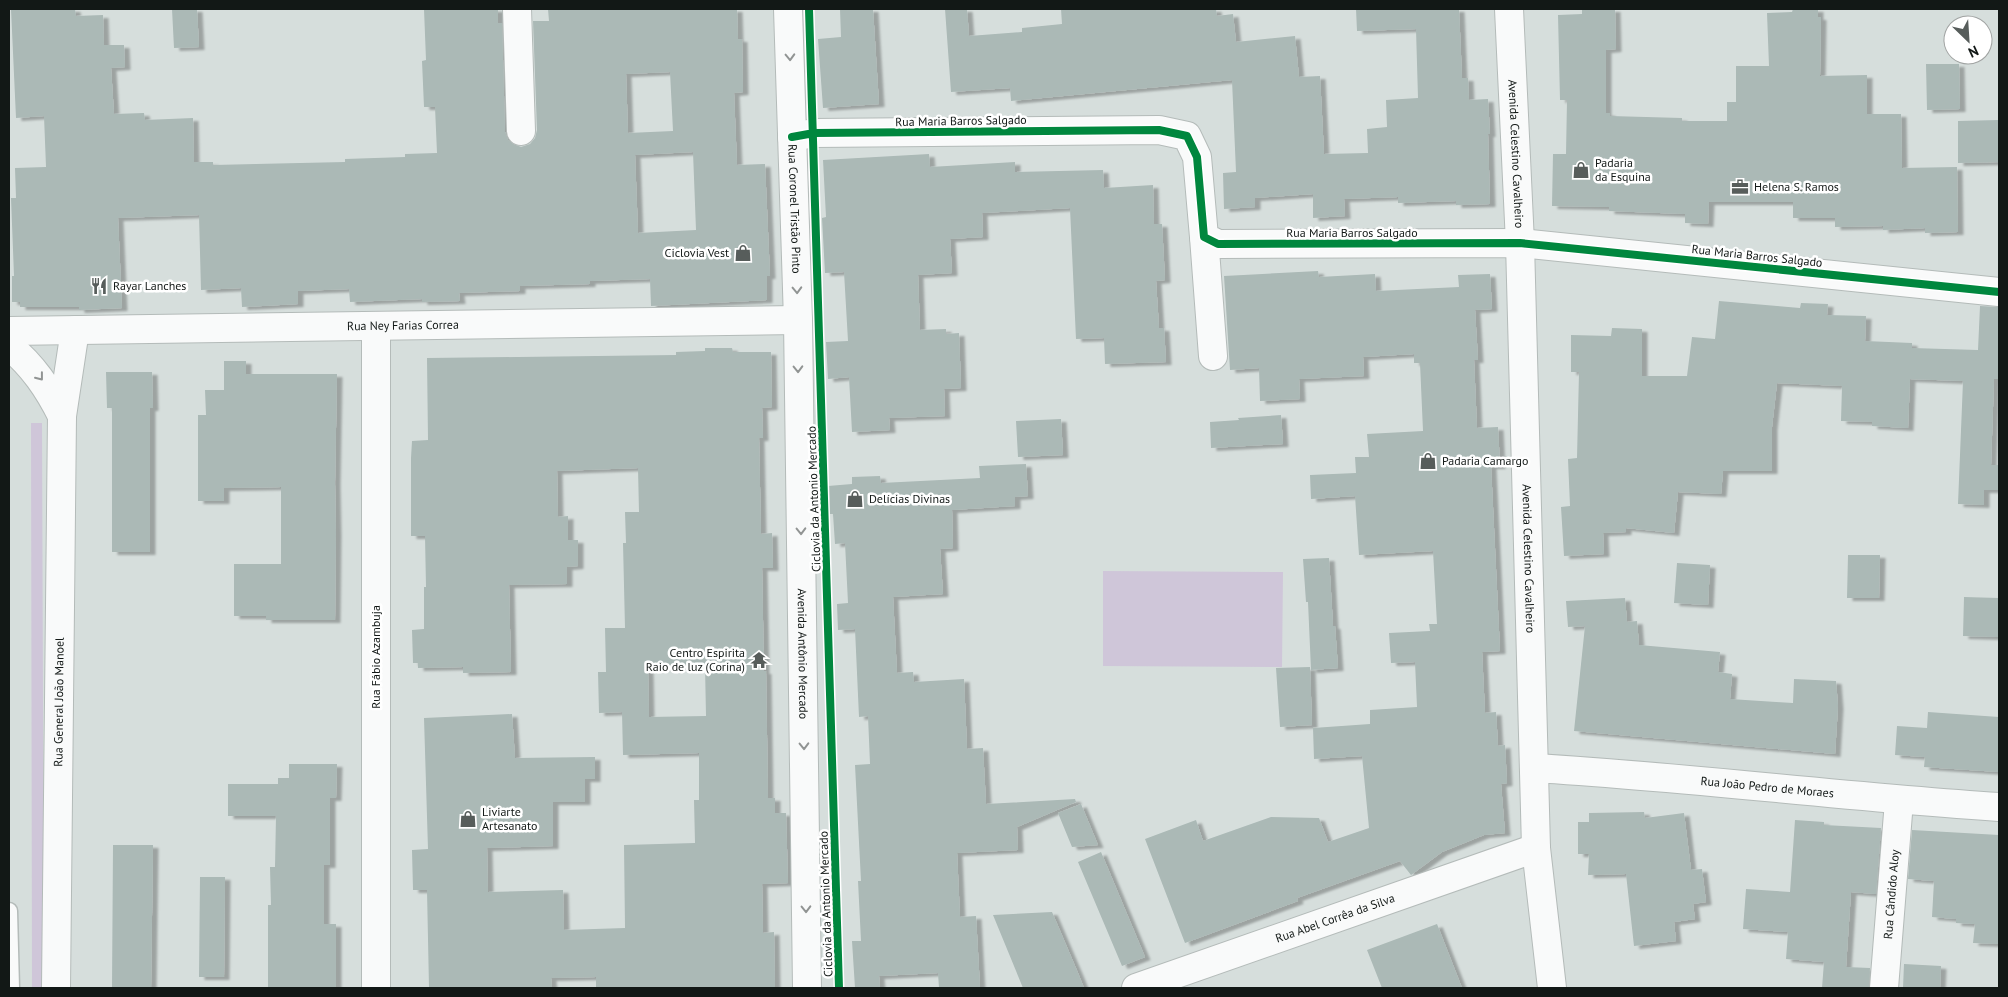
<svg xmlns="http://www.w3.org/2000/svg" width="2008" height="997" viewBox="0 0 2008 997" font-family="'PT Sans',sans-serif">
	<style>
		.green { fill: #cfc6d9 }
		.building { fill: #abb9b6; fill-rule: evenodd; filter: url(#shadow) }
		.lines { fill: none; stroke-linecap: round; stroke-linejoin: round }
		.service-casing { stroke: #b4bbb9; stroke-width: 19 }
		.minor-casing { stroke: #b4bbb9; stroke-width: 30 }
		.tertiary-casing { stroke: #b4bbb9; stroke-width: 30 }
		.service { stroke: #f9fafa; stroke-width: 16 }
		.minor { stroke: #f9fafa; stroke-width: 28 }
		.tertiary { stroke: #f9fafa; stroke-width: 28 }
		.cycleway-casing { stroke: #fff; stroke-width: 11 }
		.cycleway { stroke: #00873e; stroke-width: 8 }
		.oneway { stroke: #919493 }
		.labels { text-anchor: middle; stroke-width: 5; stroke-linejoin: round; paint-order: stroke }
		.street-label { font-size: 12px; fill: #121816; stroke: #fff }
		.poi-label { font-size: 12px; fill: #121816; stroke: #fff; text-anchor: start }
	</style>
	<defs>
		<filter id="shadow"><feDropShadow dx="5.5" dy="3" stdDeviation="1" flood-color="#0004"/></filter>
	</defs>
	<rect width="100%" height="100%" fill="#d6dedc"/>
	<path class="green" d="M 31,423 L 42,423 L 44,988 L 32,988 Z
		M 1103,571 L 1283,572 L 1282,667 L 1103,666 Z"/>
	<path class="building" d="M 11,9 L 75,9 L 76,16 L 103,15 L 104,45 L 124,45 L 125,67 L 111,68 L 114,114 L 144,113 L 145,120 L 193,118 L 194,162 L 213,162 L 213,165 L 345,162 L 345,159 L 405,157 L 405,154 L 437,153 L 435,107 L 424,107 L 422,61 L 426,60 L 424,9 L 498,9 L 498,23 L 502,23 L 505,132 L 508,140 L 513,144 L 521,147 L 530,144 L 535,138 L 537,130 L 533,21 L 549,21 L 548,9 L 737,9 L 738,39 L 742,39 L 743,92 L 734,93 L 737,165 L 765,164 L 770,276 L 767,276 L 767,300 L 651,306 L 650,279 L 590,281 L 590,284 L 520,286 L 520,291 L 459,293 L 460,301 L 422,302 L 422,299 L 350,302 L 349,289 L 298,291 L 298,304 L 242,307 L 241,288 L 201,290 L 199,215 L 118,218 L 122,308 L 79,310 L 79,307 L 20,307 L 20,302 L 12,302 L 12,276 L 14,276 L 11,198 L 16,198 L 15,168 L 46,167 L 44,116 L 16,118 ZM 670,72 L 673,131 L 628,133 L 626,74 ZM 693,152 L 696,230 L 638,233 L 635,155 Z
		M 172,9 L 197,9 L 199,47 L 174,48 Z
		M 840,9 L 873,9 L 879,104 L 823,108 L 818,39 L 841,37 Z
		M 945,9 L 967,9 L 969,36 L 1022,32 L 1022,28 L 1062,24 L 1061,9 L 1216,9 L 1217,16 L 1233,14 L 1236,42 L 1295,36 L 1299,77 L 1320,76 L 1324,154 L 1368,153 L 1367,129 L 1387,127 L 1386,100 L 1418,98 L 1416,29 L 1357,31 L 1356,9 L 1459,9 L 1462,78 L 1468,78 L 1469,100 L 1488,99 L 1490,134 L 1488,134 L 1490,204 L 1456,205 L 1456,201 L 1398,203 L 1398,197 L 1344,199 L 1345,216 L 1313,218 L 1313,194 L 1255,198 L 1255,207 L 1224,209 L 1223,173 L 1236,172 L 1232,80 L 1011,101 L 1010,88 L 951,92 Z
		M 1582,9 L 1615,9 L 1616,49 L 1606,50 L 1606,113 L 1610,113 L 1610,116 L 1682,118 L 1682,121 L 1727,121 L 1727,102 L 1736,102 L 1736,66 L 1769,66 L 1767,13 L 1792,12 L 1793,9 L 1818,9 L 1818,17 L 1821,17 L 1820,76 L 1867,75 L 1867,114 L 1901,114 L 1902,168 L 1957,167 L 1958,232 L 1925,233 L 1925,228 L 1883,230 L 1883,226 L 1835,227 L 1835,218 L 1793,218 L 1793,202 L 1709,202 L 1708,224 L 1685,223 L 1685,214 L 1609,211 L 1609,207 L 1552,206 L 1553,154 L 1566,154 L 1567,100 L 1560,100 L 1558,15 L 1582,14 Z
		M 1926,64 L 1959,64 L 1960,109 L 1927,110 Z
		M 1999,120 L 1999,162 L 1958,163 L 1958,121 Z
		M 929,154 L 930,167 L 1015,162 L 1015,172 L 1103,170 L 1104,188 L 1153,185 L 1154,224 L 1162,224 L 1165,280 L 1156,281 L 1159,328 L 1164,328 L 1166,362 L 1105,364 L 1104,338 L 1076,339 L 1070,208 L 982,213 L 983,237 L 950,239 L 952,273 L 918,275 L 920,330 L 946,329 L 946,334 L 959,333 L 961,388 L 944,389 L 945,416 L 889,418 L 890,430 L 852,432 L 849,377 L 828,379 L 826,342 L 848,341 L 844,272 L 825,273 L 822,218 L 826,217 L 823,160 Z
		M 1318,271 L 1319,277 L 1375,274 L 1376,291 L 1459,287 L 1458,275 L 1490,274 L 1492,309 L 1475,310 L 1478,360 L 1474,360 L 1477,428 L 1498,427 L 1500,466 L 1491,466 L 1500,651 L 1482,652 L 1485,713 L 1496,712 L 1498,746 L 1505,745 L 1507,783 L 1501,784 L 1505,833 L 1484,835 L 1442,852 L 1411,875 L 1400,861 L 1297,898 L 1298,901 L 1185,943 L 1145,839 L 1196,820 L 1203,841 L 1271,817 L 1319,818 L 1328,842 L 1369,828 L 1362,756 L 1314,759 L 1313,728 L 1370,724 L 1370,710 L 1417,707 L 1415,662 L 1391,663 L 1389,633 L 1430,631 L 1429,624 L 1437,624 L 1433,551 L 1359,555 L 1355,496 L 1311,499 L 1310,475 L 1356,473 L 1355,457 L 1369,457 L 1367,434 L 1423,431 L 1420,363 L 1414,363 L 1414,354 L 1363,357 L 1364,376 L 1299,379 L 1300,399 L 1260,401 L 1259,368 L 1230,370 L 1224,276 Z
		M 1719,301 L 1800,308 L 1801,303 L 1828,304 L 1827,315 L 1866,316 L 1865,341 L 1912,343 L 1912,348 L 1978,350 L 1980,306 L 1999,307 L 1999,379 L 1994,379 L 1991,465 L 1999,465 L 1999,490 L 1984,490 L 1984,505 L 1958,504 L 1963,381 L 1910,379 L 1908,428 L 1872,426 L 1872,422 L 1841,421 L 1842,386 L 1777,383 L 1772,427 L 1772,471 L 1723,471 L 1721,494 L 1678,492 L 1674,533 L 1626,528 L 1626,532 L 1603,533 L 1604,554 L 1564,556 L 1561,507 L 1570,506 L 1568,459 L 1577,458 L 1579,372 L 1571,372 L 1571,335 L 1611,336 L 1612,328 L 1642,329 L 1642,376 L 1687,376 L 1692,337 L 1715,339 Z
		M 705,348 L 732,348 L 733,352 L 771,352 L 772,407 L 762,408 L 763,438 L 759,438 L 761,534 L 772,533 L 773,568 L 762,568 L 764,671 L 766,671 L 768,798 L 775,798 L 775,813 L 786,813 L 788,883 L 762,884 L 763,933 L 774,932 L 775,988 L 596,988 L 596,977 L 551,978 L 552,988 L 429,988 L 427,890 L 413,890 L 412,850 L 428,849 L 424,718 L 512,714 L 515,758 L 595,757 L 595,779 L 585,779 L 585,802 L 553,802 L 553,846 L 487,848 L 488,892 L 563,890 L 564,930 L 625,928 L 624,845 L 695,843 L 694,800 L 699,800 L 699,753 L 623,755 L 622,712 L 599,713 L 598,672 L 606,672 L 605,628 L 625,628 L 623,543 L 626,543 L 625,512 L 639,512 L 638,468 L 557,471 L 558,517 L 568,516 L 568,540 L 578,540 L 578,566 L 567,567 L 567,584 L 509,585 L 511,672 L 463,673 L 463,667 L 418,668 L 418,663 L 413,663 L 412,630 L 424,629 L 424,587 L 426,587 L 425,536 L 411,536 L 411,458 L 412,441 L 428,440 L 427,358 L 676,355 L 676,352 L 705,351 ZM 705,666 L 706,716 L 649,717 L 648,668 Z
		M 224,361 L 246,361 L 246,374 L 337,374 L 335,483 L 336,533 L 335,620 L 266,620 L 266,616 L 234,616 L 234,564 L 281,564 L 281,487 L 224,488 L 224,501 L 198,501 L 198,415 L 206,415 L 205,390 L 224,390 Z
		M 106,372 L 152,372 L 153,408 L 150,408 L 150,552 L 112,552 L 112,408 L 107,408 Z
		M 1281,415 L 1283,444 L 1211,448 L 1210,422 L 1239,420 L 1238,418 Z
		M 1061,419 L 1063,455 L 1018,457 L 1016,421 Z
		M 1026,464 L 1028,496 L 1015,497 L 1015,506 L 952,510 L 953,548 L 940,549 L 943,594 L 893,597 L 897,673 L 913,672 L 914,682 L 964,679 L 967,749 L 983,748 L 986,804 L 1075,799 L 1076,802 L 1017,827 L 1018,850 L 957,853 L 960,917 L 976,916 L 980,988 L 939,988 L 938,973 L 879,976 L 880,988 L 855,988 L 852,941 L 861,941 L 858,881 L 861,881 L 855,765 L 870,764 L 868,716 L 859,717 L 855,629 L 838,630 L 837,604 L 848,603 L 845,543 L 835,544 L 833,514 L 829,514 L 828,486 L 852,484 L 852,477 L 880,476 L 881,483 L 980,478 L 979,466 Z
		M 1848,555 L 1880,555 L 1879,598 L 1847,598 Z
		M 1329,558 L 1333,626 L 1335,626 L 1338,668 L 1311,670 L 1308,602 L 1306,602 L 1303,559 Z
		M 1677,563 L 1710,565 L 1708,605 L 1674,603 Z
		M 1964,597 L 1999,598 L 1999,637 L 1963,636 Z
		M 1625,598 L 1627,622 L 1637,621 L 1639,645 L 1720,652 L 1718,672 L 1732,674 L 1730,699 L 1793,703 L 1794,679 L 1836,681 L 1838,706 L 1835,754 L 1574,731 L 1585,626 L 1568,627 L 1566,601 Z
		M 1310,667 L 1312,725 L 1280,727 L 1276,668 Z
		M 1928,712 L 1999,717 L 1999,772 L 1924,767 L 1925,757 L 1895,755 L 1897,726 L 1927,728 Z
		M 289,764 L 337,764 L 336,798 L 330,798 L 330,865 L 324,865 L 324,924 L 336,924 L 336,988 L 268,988 L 268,905 L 271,905 L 270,867 L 275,867 L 276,816 L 228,816 L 228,784 L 278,784 L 278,778 L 289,778 Z
		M 1081,804 L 1098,845 L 1072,847 L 1058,813 Z
		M 1644,812 L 1645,818 L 1684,813 L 1691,870 L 1702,869 L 1706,902 L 1693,904 L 1695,919 L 1674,922 L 1676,941 L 1634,946 L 1626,874 L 1588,875 L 1589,854 L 1578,854 L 1578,822 L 1589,822 L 1589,813 Z
		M 1795,820 L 1824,822 L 1824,825 L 1881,828 L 1876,894 L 1851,892 L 1846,967 L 1870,968 L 1869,988 L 1822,988 L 1824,962 L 1786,959 L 1788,932 L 1743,929 L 1746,889 L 1790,892 Z
		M 1912,830 L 1999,835 L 1999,944 L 1973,943 L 1975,924 L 1956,923 L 1956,919 L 1932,917 L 1934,881 L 1908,879 Z
		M 113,845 L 153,845 L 151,988 L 112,988 Z
		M 1101,852 L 1145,957 L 1122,966 L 1078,862 Z
		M 200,877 L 225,877 L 224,977 L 199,977 Z
		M 1052,912 L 1078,973 L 1084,988 L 1023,988 L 993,915 Z
		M 1437,924 L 1462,988 L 1382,988 L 1367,950 Z
		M 1904,964 L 1941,966 L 1940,988 L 1903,988 Z"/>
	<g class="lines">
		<g class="service-casing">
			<path id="service" d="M 9,911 L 11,988"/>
		</g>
		<g class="minor-casing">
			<g id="minor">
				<path d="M 517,9 L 521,131"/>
				<path id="s1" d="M 1509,9 L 1520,243 L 1536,848 L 1552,988"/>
				<path d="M 1204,237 L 1213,356"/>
				<path d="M 376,326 L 376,988"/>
				<path d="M 9,346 C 33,366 48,388 62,416"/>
				<path id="s2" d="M 1534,768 C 1689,777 1844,797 1999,807"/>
				<path id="s3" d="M 56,988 L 62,416 L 75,330"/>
				<path id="s4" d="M 1136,988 L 1536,848"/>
				<path id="s5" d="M 1884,988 L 1899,801"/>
			</g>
		</g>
		<g class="tertiary-casing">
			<g id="tertiary">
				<path id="s6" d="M 788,9 L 798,320 L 807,988"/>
				<path d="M 792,137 L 814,133 L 1159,130 L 1187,136 L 1197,157 L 1204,237 L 1218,244 L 1520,243 L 1999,292"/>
				<path id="s7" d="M 9,331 L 798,320"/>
			</g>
		</g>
		<use href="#service" class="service"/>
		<use href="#minor" class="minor"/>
		<use href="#tertiary" class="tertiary"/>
		<g class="cycleway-casing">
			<path id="cycleway" d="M 809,9 L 839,988
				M 792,137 L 814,133 L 1159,130 L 1187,136 L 1197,157 L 1204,237 L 1218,244 L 1520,243 L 1999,292"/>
		</g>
		<use href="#cycleway" class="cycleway"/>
	</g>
	<defs><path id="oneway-chevron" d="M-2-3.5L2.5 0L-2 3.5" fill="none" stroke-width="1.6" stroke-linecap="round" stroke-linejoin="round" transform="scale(1.25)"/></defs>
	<g class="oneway">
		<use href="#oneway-chevron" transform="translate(790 57) rotate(88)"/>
		<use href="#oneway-chevron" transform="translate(797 290) rotate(88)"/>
		<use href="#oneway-chevron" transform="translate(798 369) rotate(89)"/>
		<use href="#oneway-chevron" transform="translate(40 377) rotate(52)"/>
		<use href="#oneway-chevron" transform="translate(801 531) rotate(89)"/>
		<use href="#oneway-chevron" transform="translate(804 746) rotate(89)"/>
		<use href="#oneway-chevron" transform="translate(806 909) rotate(89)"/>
	</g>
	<defs>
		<g id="shop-bare" transform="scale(1.35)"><path d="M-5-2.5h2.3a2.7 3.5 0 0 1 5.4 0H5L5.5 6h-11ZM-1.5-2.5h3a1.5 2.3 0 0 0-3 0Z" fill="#575d5b" stroke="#fff" stroke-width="2.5" paint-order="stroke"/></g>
		<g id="office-bare" transform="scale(1.35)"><path d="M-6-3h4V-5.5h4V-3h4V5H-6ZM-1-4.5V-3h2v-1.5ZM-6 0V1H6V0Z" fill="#575d5b" stroke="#fff" stroke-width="2.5" paint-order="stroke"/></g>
		<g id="restaurant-bare" transform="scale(1.35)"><path d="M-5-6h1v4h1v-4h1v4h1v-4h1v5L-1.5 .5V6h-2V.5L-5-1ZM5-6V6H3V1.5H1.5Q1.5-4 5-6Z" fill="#575d5b" stroke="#fff" stroke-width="2.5" paint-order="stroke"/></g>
		<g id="temple-bare" transform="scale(1.35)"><path d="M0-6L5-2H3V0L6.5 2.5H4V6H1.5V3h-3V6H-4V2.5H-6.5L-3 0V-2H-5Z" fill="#575d5b" stroke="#fff" stroke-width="2.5" paint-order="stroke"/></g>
	</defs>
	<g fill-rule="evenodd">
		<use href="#shop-bare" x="1581" y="170"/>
		<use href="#office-bare" x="1740" y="187"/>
		<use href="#shop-bare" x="743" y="253"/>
		<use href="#restaurant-bare" x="99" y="286"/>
		<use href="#shop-bare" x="1428" y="461"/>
		<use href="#shop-bare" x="855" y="499"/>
		<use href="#temple-bare" x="759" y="660"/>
		<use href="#shop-bare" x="468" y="819"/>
	</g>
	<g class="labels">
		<g class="street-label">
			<text transform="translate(961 121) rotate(-1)" y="4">Rua Maria Barros Salgado</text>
			<text dy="4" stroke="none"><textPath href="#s1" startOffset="145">Avenida Celestino Cavalheiro</textPath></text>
			<text dy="4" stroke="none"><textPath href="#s6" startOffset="200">Rua Coronel Tristão Pinto</textPath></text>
			<text x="1352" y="237">Rua Maria Barros Salgado</text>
			<text transform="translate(1757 256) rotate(6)" y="4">Rua Maria Barros Salgado</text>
			<text dy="4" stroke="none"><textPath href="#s7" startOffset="394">Rua Ney Farias Correa</textPath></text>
			<text transform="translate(814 499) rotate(-92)" y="4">Ciclovia da Antonio Mercado</text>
			<text dy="4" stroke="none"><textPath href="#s1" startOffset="550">Avenida Celestino Cavalheiro</textPath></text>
			<text dy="4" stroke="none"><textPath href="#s6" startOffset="645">Avenida Antônio Mercado</textPath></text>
			<text transform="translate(376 657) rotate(-90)" y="4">Rua Fábio Azambuja</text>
			<text dy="4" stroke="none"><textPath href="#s3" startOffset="286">Rua General João Manoel</textPath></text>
			<text dy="4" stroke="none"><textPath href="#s2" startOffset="234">Rua João Pedro de Moraes</textPath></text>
			<text dy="4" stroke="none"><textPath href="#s5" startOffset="94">Rua Cândido Aloy</textPath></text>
			<text transform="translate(826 904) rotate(-92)" y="4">Ciclovia da Antonio Mercado</text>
			<text dy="4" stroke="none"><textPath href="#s4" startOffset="211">Rua Abel Corrêa da Silva</textPath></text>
		</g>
		<g class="poi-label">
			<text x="1595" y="167">Padaria<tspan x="1595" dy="14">da Esquina</tspan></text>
			<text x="1754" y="191">Helena S. Ramos</text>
			<text x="729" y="257" text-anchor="end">Ciclovia Vest</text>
			<text x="113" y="290">Rayar Lanches</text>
			<text x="1442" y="465">Padaria Camargo</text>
			<text x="869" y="503">Delícias Divinas</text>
			<text x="745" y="657" text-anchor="end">Centro Espirita<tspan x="745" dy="14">Raio de luz (Corina)</tspan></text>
			<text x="482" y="816">Liviarte<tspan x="482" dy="14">Artesanato</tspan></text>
		</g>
	</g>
	<rect width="2008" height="997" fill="none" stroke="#121816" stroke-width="20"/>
	<g transform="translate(1968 40) rotate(155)"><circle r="24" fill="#ffffff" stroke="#a0a3a2"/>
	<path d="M0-4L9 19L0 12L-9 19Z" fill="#575d5b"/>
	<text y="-8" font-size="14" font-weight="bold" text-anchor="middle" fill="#121816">N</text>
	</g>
</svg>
